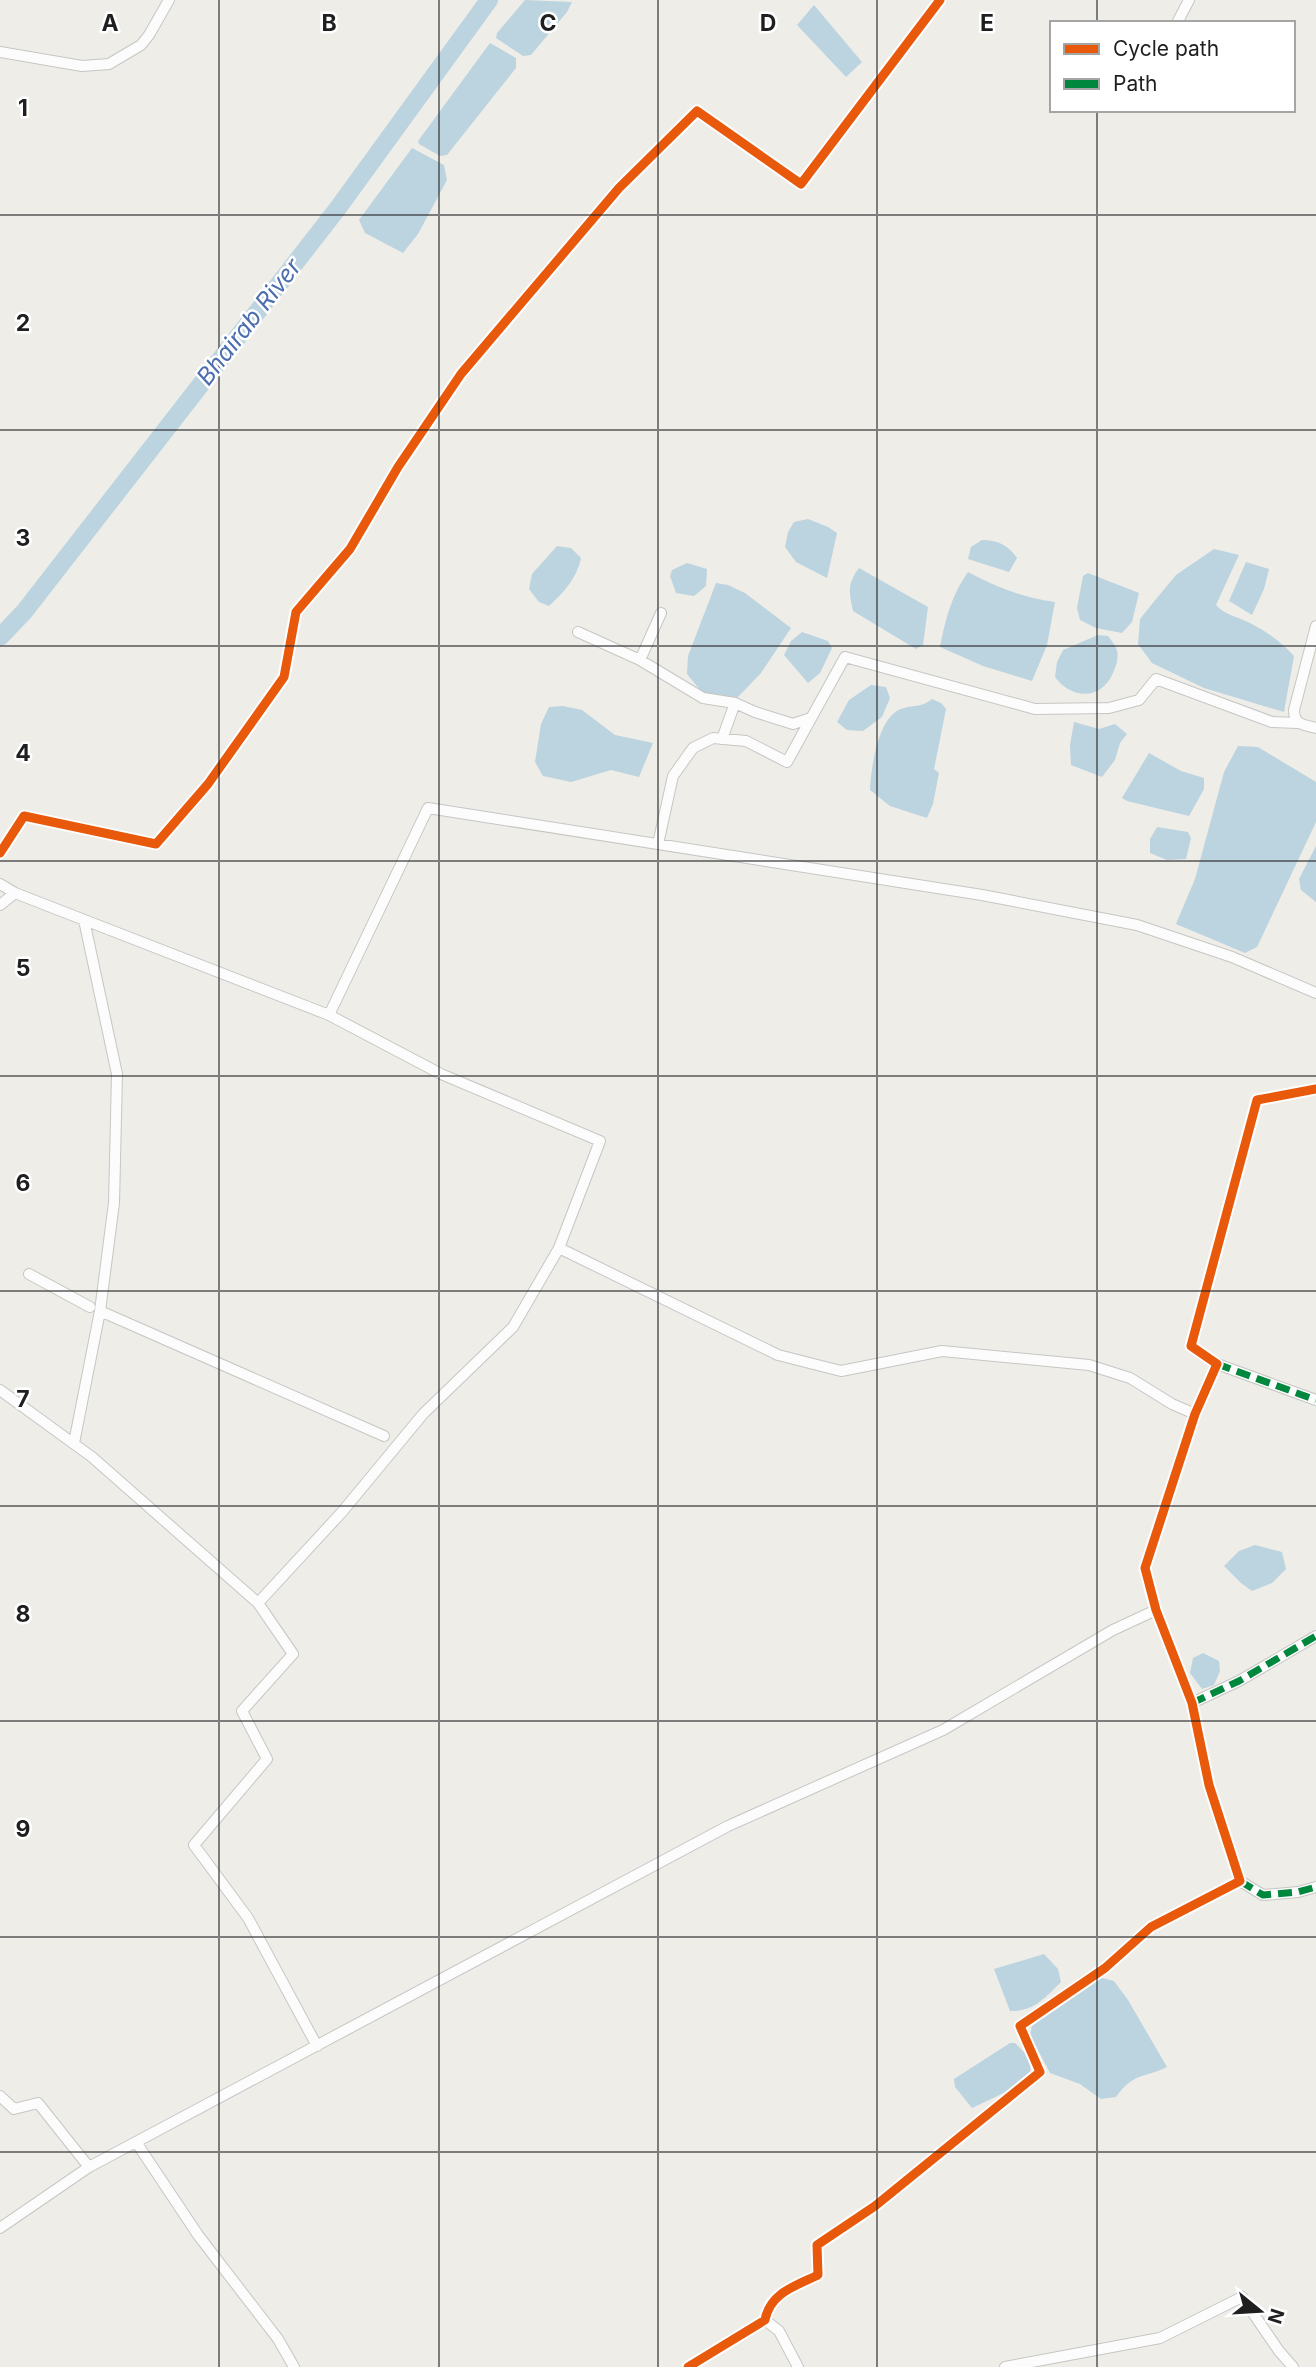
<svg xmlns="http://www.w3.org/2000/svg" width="1316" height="2367" viewBox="0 0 1316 2367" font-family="Inter,sans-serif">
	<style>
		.water { fill: #bcd3e0 }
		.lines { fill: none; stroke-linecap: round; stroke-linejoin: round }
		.river { stroke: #bcd3e0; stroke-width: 18 }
		.street-casing { stroke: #c6c6c4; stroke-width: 12 }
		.street { stroke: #fcfcfc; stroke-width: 10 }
		.quiet { stroke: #00873e; stroke-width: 7; stroke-dasharray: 14 7; stroke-linecap: butt }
		.cycleway-casing { stroke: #fff; stroke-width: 13 }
		.cycleway { stroke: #e8590c; stroke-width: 9 }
		.grid { fill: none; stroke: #1f1f1f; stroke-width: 2; stroke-opacity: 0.55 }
		.labels { text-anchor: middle; stroke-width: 5; stroke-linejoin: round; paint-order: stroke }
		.water-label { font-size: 24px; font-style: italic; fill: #4c6dae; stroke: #fff }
		.grid-label { font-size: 23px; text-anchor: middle; font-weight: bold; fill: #1f1f1f; stroke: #fff; stroke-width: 5; stroke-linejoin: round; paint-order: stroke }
	</style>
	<rect width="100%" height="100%" fill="#eeede8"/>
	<path class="water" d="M 525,0 L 572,2 L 567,12 L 531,55 L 523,56 L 496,38 L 497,33 Z
		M 814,5 L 862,62 L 846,77 L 797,25 Z
		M 490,43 L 516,58 L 516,68 L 447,155 L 440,156 L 419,144 L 418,141 Z
		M 412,148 L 444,165 L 447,180 L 418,234 L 403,253 L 365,233 L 359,220 Z
		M 808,519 L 828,527 L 837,533 L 827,578 L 796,562 L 785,547 L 788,532 L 794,522 Z
		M 982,540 C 998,540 1008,545 1017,558 L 1009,572 L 968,559 L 971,547 Z
		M 557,546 L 571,548 L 581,558 C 577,578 564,592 549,606 L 539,602 L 529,589 L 532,574 Z
		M 1214,549 L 1239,555 L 1216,605 C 1225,615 1238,617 1250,623 C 1267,632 1282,642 1294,656 L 1284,712 L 1204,688 L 1152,663 L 1138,644 L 1140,619 L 1152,604 L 1176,575 Z
		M 1246,562 L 1269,569 L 1264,589 L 1252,615 L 1229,601 Z
		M 687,563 L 707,569 L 706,586 L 694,596 L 676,593 L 670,576 L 672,570 Z
		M 859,568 L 928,607 L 923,645 L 916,649 L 853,611 C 849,592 847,584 859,568 Z
		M 968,572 C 995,587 1025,598 1055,602 L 1047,645 L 1032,681 L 983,666 L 940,647 C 945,620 952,594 968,572 Z
		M 1088,573 L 1139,593 L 1132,622 L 1122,633 L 1096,628 L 1080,620 L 1077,608 L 1083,576 Z
		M 716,583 L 728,585 L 745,593 L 791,628 L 761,673 L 736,699 L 705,696 L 687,674 L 688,656 Z
		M 802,632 L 828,641 L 832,648 L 820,673 L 808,683 L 784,655 L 791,641 Z
		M 1098,635 L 1108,636 C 1111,640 1116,646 1117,651 C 1119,658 1116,666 1113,673 C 1101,701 1071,699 1055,677 L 1057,662 L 1063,650 Z
		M 871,685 L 886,687 L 890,698 L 882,717 L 863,731 L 847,730 L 837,722 L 849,700 Z
		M 932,699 L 941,703 L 946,709 L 934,769 L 939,773 L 933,804 L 927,818 L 890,806 L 870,790 C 871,768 878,717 901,709 C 914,704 919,709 932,699 Z
		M 563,706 L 582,710 L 615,735 L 653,743 L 639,777 L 611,770 L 571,782 L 543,776 L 535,762 L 541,724 L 549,707 Z
		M 1074,722 L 1099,729 L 1115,724 L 1127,734 L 1120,743 L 1115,760 L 1102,777 L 1071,765 L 1070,745 Z
		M 1238,746 L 1258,747 L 1316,782 L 1316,822 L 1257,947 L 1245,953 L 1176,924 L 1195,879 L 1224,772 Z
		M 1149,753 L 1181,771 L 1204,778 L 1204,789 L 1189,816 L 1127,801 L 1122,798 Z
		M 1157,827 L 1188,832 L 1191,838 L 1186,859 L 1167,860 L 1150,853 L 1150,839 Z
		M 1316,846 L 1316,902 L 1301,890 L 1299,879 Z
		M 1255,1545 L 1282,1552 L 1286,1569 L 1272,1583 L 1252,1591 L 1241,1583 L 1224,1566 L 1239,1551 Z
		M 1203,1653 L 1219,1661 L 1220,1671 L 1214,1685 L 1202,1689 L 1190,1673 L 1193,1658 Z
		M 1044,1954 L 1058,1969 L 1061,1982 C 1045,1998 1033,2012 1010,2011 L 994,1969 Z
		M 1102,1978 L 1114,1981 L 1128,2000 L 1167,2067 C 1142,2079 1134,2072 1116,2097 L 1101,2099 L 1080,2084 L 1050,2073 L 1030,2035 L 1032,2026 Z
		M 1010,2043 L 1015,2043 L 1029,2057 L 1031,2074 L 1012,2089 L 972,2108 L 955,2087 L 954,2079 Z"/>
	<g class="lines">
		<path class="river" d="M 0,637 L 24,612 L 338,208 L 489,0"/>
		<g class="street-casing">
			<path id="street" d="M 1177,23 L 1189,0
				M 0,52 L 82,66 L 109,64 L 141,45 L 149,35 L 169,0
				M 1316,626 L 1294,710 C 1294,725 1304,725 1316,728
				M 578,632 L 640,660 L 703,698 L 735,703 L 755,712 L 793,724 L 811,718
				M 640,660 L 661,613
				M 722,739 L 735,703
				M 658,844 L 673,776 L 693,748 L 713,738 L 746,741 L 787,762 L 845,657 L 1035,709 L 1109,708 L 1139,700 L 1156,679 L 1272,722 L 1298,723
				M 0,853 L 24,816 L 156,844 L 208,784 L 284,677 L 296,612 L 350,549 L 398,467 L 461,374 L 619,188 L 697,111 L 801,184 L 940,0
				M 0,884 L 15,893 L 329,1015 L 441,1074 L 600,1141 L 559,1248 L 513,1327 L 423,1414 L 342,1512 L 258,1603
				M 0,905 L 15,893
				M 84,920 L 117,1074 L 114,1203 L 100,1311
				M 329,1015 L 428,808 L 982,895 L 1137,925 L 1232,957 L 1316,993
				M 559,1248 L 778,1355 L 841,1371 L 942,1351 L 1089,1365 L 1130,1378 L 1172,1404 L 1195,1414
				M 29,1274 L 90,1307
				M 1217,1364 L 1316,1400
				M 0,1390 L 92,1457 L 258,1603 L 293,1654 L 242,1711 L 267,1759 L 194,1845 L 248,1918 L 317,2046
				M 74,1443 L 100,1311 L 384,1436
				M 1192,1703 L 1239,1681 L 1316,1636
				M 1240,1881 L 1263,1895 L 1298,1892 L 1316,1887
				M 0,2096 L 14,2109 L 38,2103 L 89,2167
				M 136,2142 L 198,2235 L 278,2339 L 294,2367
				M 0,2228 L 89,2167 L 136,2142 L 728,1826 L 943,1730 L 1113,1630 L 1156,1610
				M 765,2320 L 779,2331 L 798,2367
				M 688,2367 L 765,2320 C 770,2293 795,2286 818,2275 L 817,2245 L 875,2206 L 1040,2072 L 1020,2026 L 1105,1968 L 1151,1927 L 1240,1881 L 1209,1785 L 1192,1703 L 1156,1610 L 1145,1568 L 1195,1414 L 1217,1364 L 1191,1346 L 1257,1100 L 1316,1089
				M 1005,2367 L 1160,2338 L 1242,2297 L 1279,2351 L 1293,2367"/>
		</g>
		<use href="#street" class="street"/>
		<path class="quiet" d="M 1217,1364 L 1316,1400
			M 1192,1703 L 1239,1681 L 1316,1636
			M 1240,1881 L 1263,1895 L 1298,1892 L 1316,1887"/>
		<g class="cycleway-casing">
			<path id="cycleway" d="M 0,853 L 24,816 L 156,844 L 208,784 L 284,677 L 296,612 L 350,549 L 398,467 L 461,374 L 619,188 L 697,111 L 801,184 L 940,0
				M 688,2367 L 765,2320 C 770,2293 795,2286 818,2275 L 817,2245 L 875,2206 L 1040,2072 L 1020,2026 L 1105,1968 L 1151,1927 L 1240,1881 L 1209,1785 L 1192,1703 L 1156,1610 L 1145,1568 L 1195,1414 L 1217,1364 L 1191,1346 L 1257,1100 L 1316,1089"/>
		</g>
		<use href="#cycleway" class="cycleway"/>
	</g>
	<path class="grid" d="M 219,0 L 219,2367M 439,0 L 439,2367M 658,0 L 658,2367M 877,0 L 877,2367M 1097,0 L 1097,23M 1097,110 L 1097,2367M 0,215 L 1316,215M 0,430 L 1316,430M 0,646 L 1316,646M 0,861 L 1316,861M 0,1076 L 1316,1076M 0,1291 L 1316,1291M 0,1506 L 1316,1506M 0,1721 L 1316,1721M 0,1937 L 1316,1937M 0,2152 L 1316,2152"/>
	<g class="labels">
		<g class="water-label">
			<text transform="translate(249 322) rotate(-52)" y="8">Bhairab River</text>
		</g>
	</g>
	<g class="grid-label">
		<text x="110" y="31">A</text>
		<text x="329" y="31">B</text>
		<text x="548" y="31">C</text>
		<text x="768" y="31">D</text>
		<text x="987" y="31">E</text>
		<text x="23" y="116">1</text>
		<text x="23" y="331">2</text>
		<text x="23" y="546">3</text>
		<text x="23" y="761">4</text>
		<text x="23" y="976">5</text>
		<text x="23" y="1191">6</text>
		<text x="23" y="1407">7</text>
		<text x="23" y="1622">8</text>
		<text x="23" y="1837">9</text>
	</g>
	<rect x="1050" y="21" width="245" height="91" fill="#ffffff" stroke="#a5a5a5" stroke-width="2"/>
	<rect x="1064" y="44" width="35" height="10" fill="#e8590c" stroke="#a5a5a5" stroke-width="2"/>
	<text x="1113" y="56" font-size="21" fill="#1f1f1f">Cycle path</text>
	<rect x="1064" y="79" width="35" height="10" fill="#00873e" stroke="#a5a5a5" stroke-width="2"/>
	<text x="1113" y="91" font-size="21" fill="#1f1f1f">Path</text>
	<g transform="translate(1260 2311) rotate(108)" stroke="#ffffff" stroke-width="5" paint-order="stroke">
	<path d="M0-5L12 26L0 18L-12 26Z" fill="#1f1f1f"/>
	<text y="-10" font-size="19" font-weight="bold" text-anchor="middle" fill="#1f1f1f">N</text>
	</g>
</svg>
